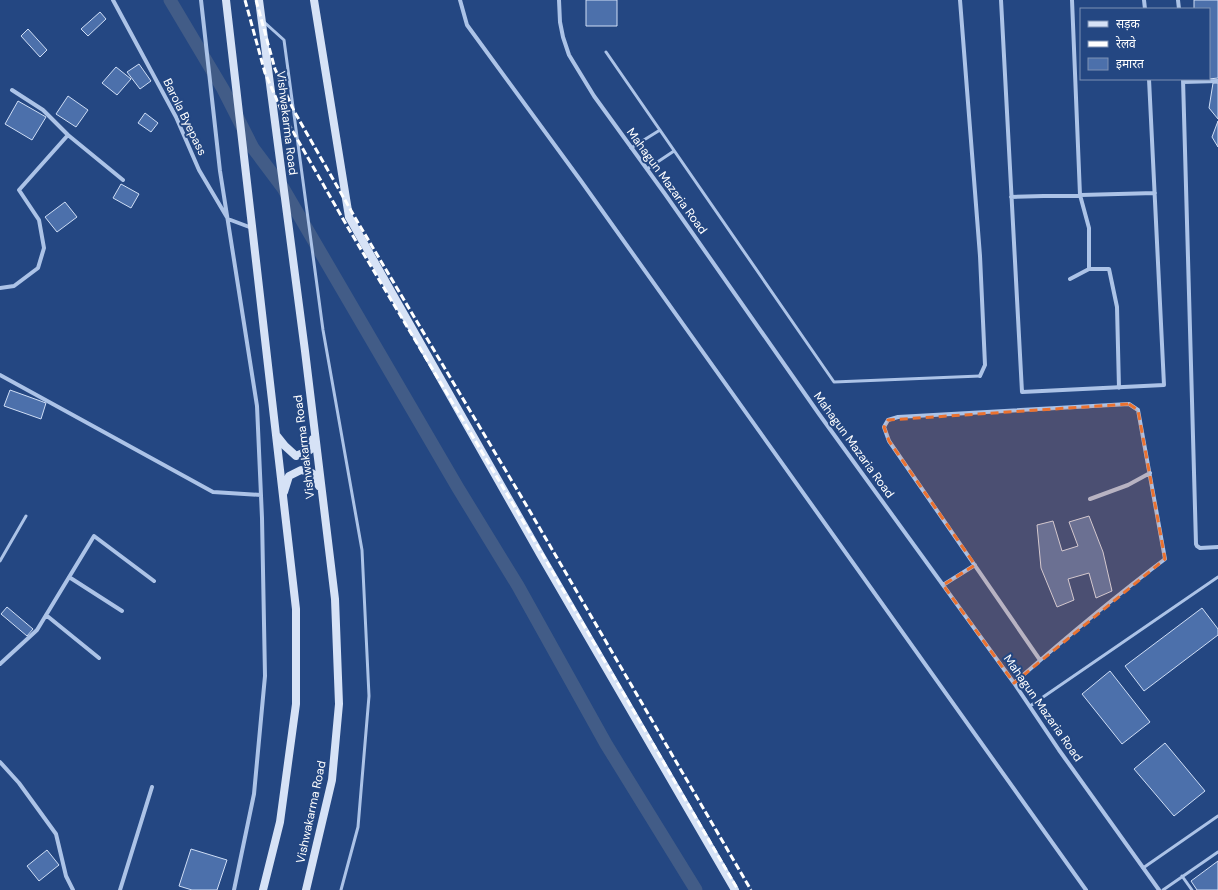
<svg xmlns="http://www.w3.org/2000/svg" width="1218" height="890" viewBox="0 0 1218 890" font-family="'DM Sans','Noto Sans Devanagari',sans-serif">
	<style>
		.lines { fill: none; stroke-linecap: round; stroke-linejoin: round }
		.canal { stroke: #425c87; stroke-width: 13 }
		.building { fill: #4c70ab; stroke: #cfdef6 }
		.lane { stroke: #acc3e7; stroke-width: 3 }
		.street { stroke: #acc3e7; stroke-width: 4 }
		.secondary { stroke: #d6e2f6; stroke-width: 8 }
		.rail { stroke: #fff; stroke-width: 3; stroke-dasharray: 7 3; stroke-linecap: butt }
		.marked { fill: #eb7230; fill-opacity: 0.2; stroke: #eb7230; stroke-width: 3; stroke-dasharray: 8 5; stroke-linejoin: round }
		.labels { text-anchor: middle; stroke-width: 4; stroke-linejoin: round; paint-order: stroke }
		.street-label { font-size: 12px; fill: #fff; stroke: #244782 }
	</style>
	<rect width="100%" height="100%" fill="#244782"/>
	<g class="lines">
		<path class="canal" d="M 170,0 L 223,89 L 253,148 L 283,188 L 458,488 L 518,586 L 606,744 L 696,890"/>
	</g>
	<path class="building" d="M 586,0 L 617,0 L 617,26 L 586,26 Z
		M 1194,0 L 1218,0 L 1218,78 L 1209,79 L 1209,9 L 1194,9 Z
		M 100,12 L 106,19 L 88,36 L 81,29 Z
		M 28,29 L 47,50 L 40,57 L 21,36 Z
		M 139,64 L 151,81 L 140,89 L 127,72 Z
		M 116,67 L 131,79 L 117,95 L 102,83 Z
		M 1213,83 L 1218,83 L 1218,119 L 1209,108 Z
		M 68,96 L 88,110 L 76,127 L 56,114 Z
		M 18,101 L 46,117 L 32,140 L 5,124 Z
		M 145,113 L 158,123 L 151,132 L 138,123 Z
		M 1218,121 L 1218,147 L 1212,137 Z
		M 121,184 L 139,194 L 131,208 L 113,198 Z
		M 65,202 L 77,217 L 57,232 L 45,217 Z
		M 10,390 L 46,403 L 41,419 L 4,406 Z
		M 1089,516 L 1103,552 L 1112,591 L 1096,598 L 1089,573 L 1068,579 L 1074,600 L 1057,607 L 1041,568 L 1037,525 L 1053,521 L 1062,551 L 1078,546 L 1069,522 Z
		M 7,607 L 33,629 L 27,636 L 1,614 Z
		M 1202,608 L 1218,629 L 1218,635 L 1144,691 L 1125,666 Z
		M 1110,671 L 1150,722 L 1122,744 L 1082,694 Z
		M 1165,743 L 1205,791 L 1174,816 L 1134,769 Z
		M 191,849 L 227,860 L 217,890 L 192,890 L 179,886 Z
		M 47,850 L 59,865 L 39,881 L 27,866 Z
		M 1218,861 L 1218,890 L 1197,890 L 1191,881 Z"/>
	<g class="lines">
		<path class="lane" d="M 264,22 L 284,40 L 323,330 L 362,550 L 369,696 L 358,827 L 341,890
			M 606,52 L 834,382 L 980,376
			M 631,148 L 660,130
			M 647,169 L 674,151
			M 0,561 L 26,516
			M 1030,706 L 1218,577
			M 1143,868 L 1218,816
			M 1182,876 L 1192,890
			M 1163,890 L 1218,852"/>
		<path class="street" d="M 113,0 L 176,117 L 199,170 L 228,219 L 252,228
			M 201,0 L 220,171 L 257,406 L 262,518 L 265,676 L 254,794 L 234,890
			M 460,0 L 467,25 L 581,181 L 1086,890
			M 559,0 L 560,22 L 563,37 L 569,55 L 594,96 L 665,194 L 819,414 L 1014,683 L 1059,750 L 1159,890
			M 960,0 L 980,256 L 985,365 L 980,376
			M 1001,0 L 1022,392 L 1164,385 L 1149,79
			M 1072,0 L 1080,195 L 1089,228 L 1089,269 L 1109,269 L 1117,307 L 1119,388
			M 1144,0 L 1145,9
			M 1178,0 L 1179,9
			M 1183,79 L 1196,544 L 1197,546 L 1200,548 L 1218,547
			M 1183,82 L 1218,81
			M 12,90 L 43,110 L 68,135 L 123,180
			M 1011,197 L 1155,193
			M 1070,279 L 1089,269
			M 0,288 L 14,286 L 38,268 L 44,248 L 39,220 L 19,190 L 68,135
			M 0,375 L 213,492 L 261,495
			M 1090,499 L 1128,485 L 1150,473
			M 69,577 L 122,611
			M 943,585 L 975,565
			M 46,615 L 99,658
			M 0,664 L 37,630 L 94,536 L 154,581
			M 1014,683 C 1063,640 1113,598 1165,559 L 1138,410 L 1129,404 L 898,417 L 888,420 L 884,427 L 889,441 L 1040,660
			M 0,762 L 19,783 L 56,834 L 66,876 L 73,890
			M 120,890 L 152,787"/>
		<path class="secondary" d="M 226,0 L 296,609 L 296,704 L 280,822 L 263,890
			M 259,0 L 305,351 L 335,599 L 339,704 L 332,780 L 306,890
			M 314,0 L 349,217 L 540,554 L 735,890
			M 277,436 L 285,446 L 296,456 L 310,450 L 313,439
			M 284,492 L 289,476 L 301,470 L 312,473 L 319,486"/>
		<path class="rail" d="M 245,0 L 265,73 L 284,116 L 347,226 L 516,509 L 738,890
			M 256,0 L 275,69 L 294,111 L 357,221 L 525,503 L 751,890"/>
	</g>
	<path class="marked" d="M 1129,404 L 1138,410 L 1165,559 L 1014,683 L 943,585 L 975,565 L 889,441 L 884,427 L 888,420 Z"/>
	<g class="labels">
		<g class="street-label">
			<text transform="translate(185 117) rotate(64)" y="4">Barola Byepass</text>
			<text transform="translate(287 123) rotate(83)" y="4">Vishwakarma Road</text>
			<text transform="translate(667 181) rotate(54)" y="4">Mahagun Mazaria Road</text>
			<text transform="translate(854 445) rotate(54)" y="4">Mahagun Mazaria Road</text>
			<text transform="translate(304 447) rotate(-97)" y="4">Vishwakarma Road</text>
			<text transform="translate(1043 708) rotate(55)" y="4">Mahagun Mazaria Road</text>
			<text transform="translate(311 812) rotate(-78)" y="4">Vishwakarma Road</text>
		</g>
	</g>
	<rect x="1080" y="8" width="130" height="72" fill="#244782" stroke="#7c91b4"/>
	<rect x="1088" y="21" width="20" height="6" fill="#d6e2f6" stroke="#7c91b4"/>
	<text x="1116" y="28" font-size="12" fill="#ffffff">सड़क</text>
	<rect x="1088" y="41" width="20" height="6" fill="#ffffff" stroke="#7c91b4"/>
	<text x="1116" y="48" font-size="12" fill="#ffffff">रेलवे</text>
	<rect x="1088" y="58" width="20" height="12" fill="#4c70ab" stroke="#7c91b4"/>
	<text x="1116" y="68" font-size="12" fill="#ffffff">इमारत</text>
</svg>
